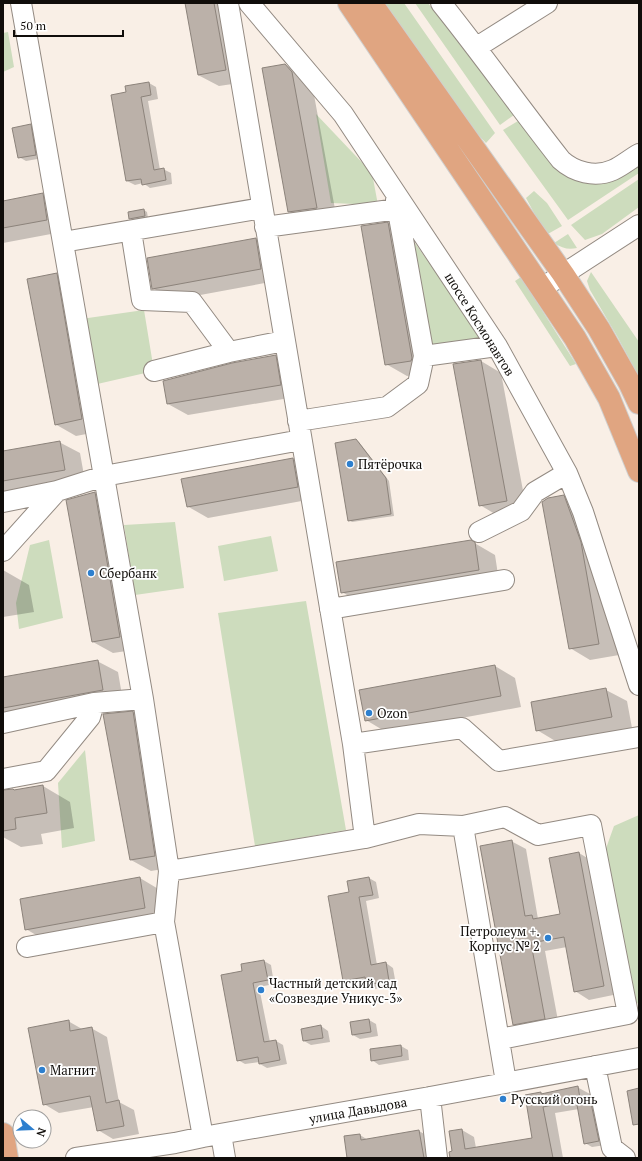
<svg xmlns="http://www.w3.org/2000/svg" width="642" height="1161" viewBox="0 0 642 1161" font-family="'PT Serif',serif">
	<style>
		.green { fill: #cddcbd }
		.shadow { fill: #0003 }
		.building { fill: #bbb1a9; stroke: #8c837b }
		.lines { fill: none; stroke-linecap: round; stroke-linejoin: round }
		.minor-casing { stroke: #938a82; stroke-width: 22 }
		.major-casing { stroke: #cfcfce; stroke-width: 24 }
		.minor { stroke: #fff; stroke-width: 20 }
		.major { stroke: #e0a581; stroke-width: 22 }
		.poi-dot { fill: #2d7fce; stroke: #fff; stroke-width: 1.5 }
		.labels { text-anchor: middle; stroke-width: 3.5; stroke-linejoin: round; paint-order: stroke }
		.street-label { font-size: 13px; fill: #100d0a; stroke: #fff }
		.poi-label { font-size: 13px; fill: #100d0a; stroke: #fff; text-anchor: start }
	</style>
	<rect width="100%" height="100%" fill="#f9efe6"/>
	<path class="green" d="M 383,3 L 404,3 L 495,133 L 486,143 L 451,106 Z
		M 415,3 L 428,3 L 514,115 L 500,125 Z
		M 8,32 L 14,67 L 3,72 L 3,33 Z
		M 316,114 L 372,173 L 378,205 L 331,203 Z
		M 518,121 L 569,176 L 639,160 L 639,173 L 568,220 L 503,130 Z
		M 639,179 L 639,207 L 602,234 L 585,240 L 571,225 Z
		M 534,191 L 547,203 L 562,226 L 546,235 L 526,198 Z
		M 568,234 L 577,248 C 568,250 562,248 554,243 Z
		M 410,236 L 483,339 L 427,345 Z
		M 591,272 L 639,342 L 639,377 L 617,336 L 590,290 L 587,281 Z
		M 521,277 L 576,364 L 570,366 L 515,281 Z
		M 144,310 L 154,371 L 93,385 L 81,319 Z
		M 175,522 L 184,588 L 135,595 L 124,525 Z
		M 271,536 L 278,571 L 224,581 L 218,546 Z
		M 49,540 L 63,618 L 19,629 L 16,603 L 30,545 Z
		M 306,601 L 346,830 L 255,846 L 218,613 Z
		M 85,750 L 95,841 L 62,848 L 58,783 Z
		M 639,815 L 639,1005 L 629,994 L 604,854 L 614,826 Z"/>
	<path class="shadow" d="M 186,3 L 232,3 L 246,82 L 219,86 L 198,75 Z
		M 285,65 L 306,77 L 312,84 L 337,220 L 310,223 L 289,212 Z
		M 149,83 L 156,87 L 158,99 L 148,101 L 160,170 L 163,169 L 171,173 L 172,184 L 150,188 L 143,183 L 135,185 L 127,181 L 128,93 Z
		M 30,125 L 38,129 L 43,158 L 26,161 L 19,157 Z
		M 42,194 L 63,206 L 67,231 L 3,243 L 3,202 Z
		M 144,210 L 147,212 L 148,218 L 134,220 L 130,218 Z
		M 388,223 L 408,235 L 432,372 L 407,376 L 386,364 Z
		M 256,239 L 276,251 L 281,280 L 173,300 L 153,288 Z
		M 56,274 L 77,286 L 102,431 L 76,436 L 55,424 Z
		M 275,356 L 296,367 L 301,396 L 188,415 L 168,404 Z
		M 481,361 L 501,373 L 527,512 L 500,517 L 480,505 Z
		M 356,440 L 359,442 L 389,481 L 394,516 L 352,522 L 349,520 Z
		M 59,442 L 80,453 L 85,481 L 3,496 L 3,452 Z
		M 293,459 L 313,471 L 318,498 L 208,518 L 187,506 Z
		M 95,494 L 115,505 L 140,649 L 113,653 L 93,642 Z
		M 563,496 L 584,508 L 619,655 L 590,660 L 570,648 Z
		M 471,541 L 495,555 L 499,581 L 362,604 L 342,592 Z
		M 3,570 L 29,585 L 34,612 L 3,617 Z
		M 97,661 L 118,672 L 123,701 L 3,720 L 3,678 Z
		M 495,666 L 515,678 L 521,707 L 386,732 L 366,720 Z
		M 606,690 L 627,701 L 632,728 L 557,742 L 537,730 Z
		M 133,712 L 153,724 L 175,867 L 151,871 L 131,860 Z
		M 43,786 L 70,802 L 74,828 L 41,834 L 43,844 L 21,847 L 3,837 L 3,791 L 15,791 Z
		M 511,841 L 526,849 L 538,919 L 561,914 L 579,853 L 594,862 L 618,994 L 589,1000 L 575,991 L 567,947 L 545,951 L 559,1026 L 528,1032 L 514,1024 Z
		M 140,878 L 160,890 L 165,919 L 46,941 L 26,929 Z
		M 369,878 L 376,882 L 379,898 L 366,901 L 377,965 L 386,963 L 393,968 L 396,985 L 374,989 L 367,985 L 366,982 L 351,984 L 344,980 L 350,893 L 348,882 Z
		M 264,961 L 271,965 L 274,984 L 259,987 L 270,1042 L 276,1041 L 283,1045 L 287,1064 L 267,1068 L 260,1064 L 260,1062 L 245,1064 L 238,1060 L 243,972 Z
		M 369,1020 L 376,1024 L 378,1036 L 360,1039 L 353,1035 Z
		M 68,1021 L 82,1029 L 91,1028 L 107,1037 L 119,1102 L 134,1110 L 139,1134 L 113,1139 L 98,1130 L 94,1107 L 59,1113 L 44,1104 Z
		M 321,1026 L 328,1031 L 330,1042 L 311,1045 L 304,1041 Z
		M 401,1046 L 408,1050 L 409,1060 L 379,1065 L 372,1060 Z
		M 577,1087 L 590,1094 L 592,1105 L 598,1108 L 606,1145 L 592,1147 L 585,1143 L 579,1109 L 555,1113 L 563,1158 L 455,1158 L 462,1130 L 474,1137 L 476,1148 L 533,1139 L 540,1093 L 543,1094 Z
		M 419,1131 L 433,1139 L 436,1158 L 348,1158 L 360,1135 L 368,1140 Z"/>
	<path class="building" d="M 185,3 L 214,3 L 226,70 L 198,75 Z
		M 285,64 L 292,72 L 317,208 L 288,212 L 262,68 Z
		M 149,82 L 151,95 L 141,97 L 154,170 L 164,168 L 166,180 L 142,185 L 141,179 L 126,181 L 111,95 L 126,92 L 125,86 Z
		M 31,124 L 36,155 L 18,158 L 12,128 Z
		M 43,193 L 47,220 L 3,228 L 3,201 Z
		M 144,209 L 145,216 L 129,219 L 128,212 Z
		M 388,222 L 412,358 L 411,361 L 385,365 L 361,226 Z
		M 256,238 L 261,269 L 152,289 L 147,258 Z
		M 57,273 L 82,419 L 55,425 L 27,279 Z
		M 276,355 L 281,385 L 167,404 L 163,381 L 232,363 Z
		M 481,360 L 507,501 L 479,506 L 453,364 Z
		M 356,439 L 386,478 L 391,514 L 348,521 L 335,443 Z
		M 60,441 L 65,470 L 3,481 L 3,451 Z
		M 293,458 L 298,487 L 187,507 L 181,479 Z
		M 95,492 L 120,637 L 92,642 L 66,500 Z
		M 564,495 L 581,542 L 599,644 L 569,649 L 542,502 L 548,498 Z
		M 471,540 L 475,542 L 479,570 L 341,593 L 336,562 Z
		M 98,660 L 103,690 L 3,708 L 3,677 Z
		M 495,665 L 501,696 L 365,721 L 359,690 Z
		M 606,688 L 612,717 L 536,731 L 531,702 Z
		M 133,711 L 155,856 L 130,860 L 103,714 Z
		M 43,785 L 47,813 L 15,818 L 16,829 L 3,831 L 3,790 L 13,789 L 14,790 Z
		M 512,840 L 525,916 L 532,915 L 533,919 L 560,914 L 549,858 L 579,852 L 604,986 L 574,992 L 564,937 L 531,943 L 545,1019 L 513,1025 L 480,846 Z
		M 140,877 L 145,908 L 25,930 L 20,899 Z
		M 369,877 L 373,895 L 359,897 L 371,965 L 386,962 L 389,981 L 366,985 L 365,977 L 343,981 L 328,896 L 349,892 L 347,881 Z
		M 264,960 L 268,980 L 253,983 L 264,1042 L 276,1040 L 280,1060 L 259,1064 L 258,1057 L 237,1061 L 221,975 L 242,971 L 241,964 Z
		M 369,1019 L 371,1032 L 352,1035 L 350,1022 Z
		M 69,1020 L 70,1031 L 92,1027 L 106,1103 L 119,1100 L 124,1126 L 97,1131 L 90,1096 L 43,1105 L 28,1028 Z
		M 321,1025 L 323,1038 L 303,1041 L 301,1029 Z
		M 401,1045 L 402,1056 L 371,1061 L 370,1049 Z
		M 578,1086 L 580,1099 L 543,1107 L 553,1158 L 450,1158 L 449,1152 L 452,1151 L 449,1131 L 462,1129 L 465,1149 L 532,1138 L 525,1095 L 541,1092 L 541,1094 Z
		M 639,1088 L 639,1124 L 633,1125 L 627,1091 Z
		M 591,1103 L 599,1141 L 584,1144 L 577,1105 Z
		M 419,1130 L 424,1158 L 347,1158 L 344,1136 L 360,1134 L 361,1140 Z"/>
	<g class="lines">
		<g class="minor-casing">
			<path id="minor" d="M 21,3 L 143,699 L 169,871 L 164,922 L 203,1137
				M 249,3 L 343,114 L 497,346 L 567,473 L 583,512 L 639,685
				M 441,3 C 482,54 520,108 561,160 C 574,172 595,178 613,170 C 622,166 630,159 639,154
				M 477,47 L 547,3
				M 265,227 L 398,209
				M 131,231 L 142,300 L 192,302 L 229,352 L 284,341
				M 63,242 L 262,208
				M 542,288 L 639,225
				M 424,356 L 497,346
				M 154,371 L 229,352
				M 298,421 L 387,407 L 418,384 L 424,356 L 396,200
				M 3,502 L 57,491
				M 479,532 L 521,511 L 535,492 L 567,473
				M 3,551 L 57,491 L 104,476 L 301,440
				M 330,609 L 504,580
				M 3,723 L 94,703 L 143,699
				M 353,744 L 462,728 L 499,761 L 639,737
				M 3,779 L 46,771 L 90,717 L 94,703
				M 365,838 L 419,824 L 463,826
				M 169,871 L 365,838 L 353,744 L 228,3
				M 27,947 L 164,922
				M 500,1039 L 628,1014 L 591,825 L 538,835 L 505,817 L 463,826 L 506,1082
				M 595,1066 L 612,1148 L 625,1158
				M 430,1097 L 437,1158
				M 221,1134 L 225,1158
				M 76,1158 L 175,1143 L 203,1137 L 430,1097 L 639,1058"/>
		</g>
		<g class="major-casing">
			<path id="major" d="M 349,3 L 575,338 L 609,398 L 639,471
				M 371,3 L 563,274 L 599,329 L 629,382 L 639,403
				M 3,1134 L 7,1158"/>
		</g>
		<use href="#minor" class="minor"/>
		<use href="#major" class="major"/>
	</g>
	<g class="poi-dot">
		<circle cx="350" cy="464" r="4"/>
		<circle cx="91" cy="573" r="4"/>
		<circle cx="369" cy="713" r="4"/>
		<circle cx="548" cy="938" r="4"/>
		<circle cx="261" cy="990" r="4"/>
		<circle cx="42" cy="1070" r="4"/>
		<circle cx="503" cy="1099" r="4"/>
	</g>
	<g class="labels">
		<g class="street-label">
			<text transform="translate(480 324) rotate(58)" y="5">шоссе Космонавтов</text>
			<text transform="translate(358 1110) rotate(-10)" y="5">улица Давыдова</text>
		</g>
		<g class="poi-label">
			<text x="358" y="469">Пятёрочка</text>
			<text x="99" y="578">Сбербанк</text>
			<text x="377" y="718">Ozon</text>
			<text x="540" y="936" text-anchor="end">Петролеум +.<tspan x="540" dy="15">Корпус № 2</tspan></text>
			<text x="269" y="988">Частный детский сад<tspan x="269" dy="15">«Созвездие Уникус-3»</tspan></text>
			<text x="50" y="1075">Магнит</text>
			<text x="511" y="1104">Русский огонь</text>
		</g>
	</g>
	<rect width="642" height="1161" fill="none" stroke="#100d0a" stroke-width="8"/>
	<g transform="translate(32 1129) rotate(109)"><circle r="19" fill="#ffffff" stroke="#9f9e9d"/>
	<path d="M0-3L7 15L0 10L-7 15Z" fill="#2d7fce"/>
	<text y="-6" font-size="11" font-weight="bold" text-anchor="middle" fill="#100d0a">N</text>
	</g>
	<path d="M14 30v6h109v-6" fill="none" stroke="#100d0a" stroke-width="2"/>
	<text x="20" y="30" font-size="12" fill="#100d0a" stroke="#ffffff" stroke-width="3" paint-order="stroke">50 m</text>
</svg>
